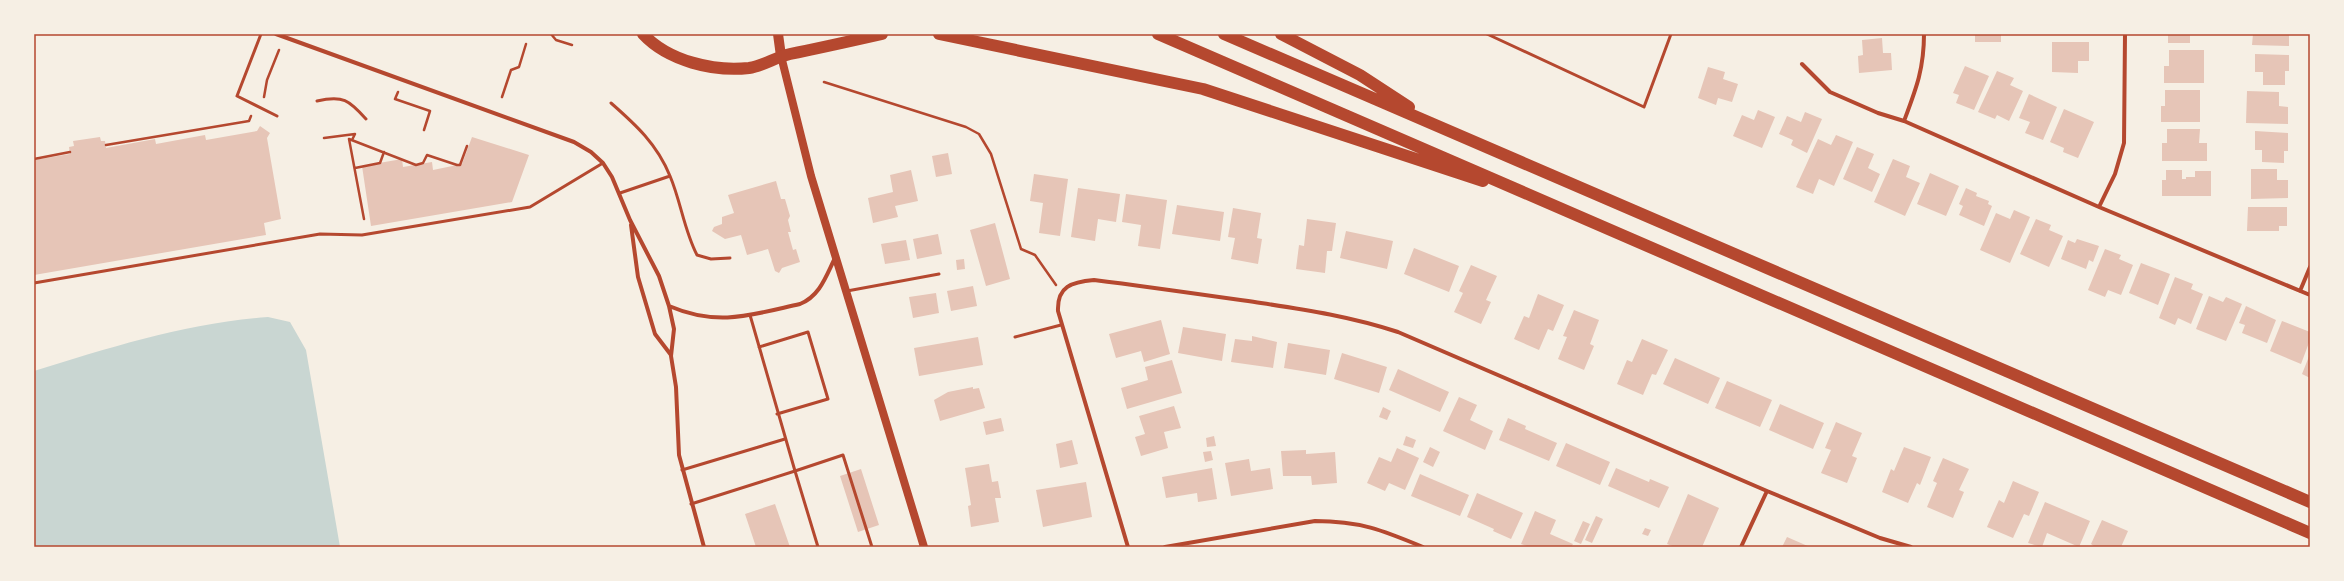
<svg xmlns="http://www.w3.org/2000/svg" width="2344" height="581" viewBox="0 0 2344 581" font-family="'Work Sans',sans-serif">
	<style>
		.water { fill: #c9d6d2 }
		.building { fill: #e6c5b7 }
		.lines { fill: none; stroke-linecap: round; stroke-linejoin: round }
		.path { stroke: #b5482f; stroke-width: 2.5 }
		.service { stroke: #b5482f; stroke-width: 3 }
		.minor { stroke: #b5482f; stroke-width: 4 }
		.secondary { stroke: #b5482f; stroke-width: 8 }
		.primary { stroke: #b5482f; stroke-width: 10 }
		.motorway { stroke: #b5482f; stroke-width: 12 }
		.neatline { fill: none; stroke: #b5482f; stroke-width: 1.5 }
	</style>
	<rect width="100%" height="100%" fill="#f6efe4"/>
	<path class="water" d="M 268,317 L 290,322 L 306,350 L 340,547 L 34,547 L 34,371 C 112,347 186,323 268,317 Z"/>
	<path class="building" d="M 1975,34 L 2001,34 L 2001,42 L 1975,42 Z
		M 2168,34 L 2190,34 L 2190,43 L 2168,43 Z
		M 2253,34 L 2289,34 L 2289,46 L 2252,45 Z
		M 1882,38 L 1883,53 L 1891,53 L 1892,70 L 1859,73 L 1858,56 L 1863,55 L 1862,40 Z
		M 2052,42 L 2089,42 L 2089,61 L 2078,61 L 2078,73 L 2052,72 Z
		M 2169,50 L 2204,50 L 2204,83 L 2164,83 L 2164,66 L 2169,66 Z
		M 2255,54 L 2289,55 L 2289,71 L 2285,71 L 2285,85 L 2263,85 L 2263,72 L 2255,72 Z
		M 1965,66 L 1989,76 L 1974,110 L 1956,103 L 1959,95 L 1953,93 Z
		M 1708,67 L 1725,72 L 1723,79 L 1738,84 L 1732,102 L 1718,98 L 1716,105 L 1698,98 Z
		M 1997,71 L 2014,78 L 2010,85 L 2023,91 L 2009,121 L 1997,115 L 1995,119 L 1978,112 Z
		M 2165,90 L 2200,90 L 2200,122 L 2161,122 L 2161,106 L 2165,106 Z
		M 2247,91 L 2279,92 L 2279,106 L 2288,107 L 2288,124 L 2246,123 Z
		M 2029,94 L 2057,107 L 2043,140 L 2025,133 L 2030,122 L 2019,118 Z
		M 2064,109 L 2094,122 L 2078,158 L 2063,152 L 2064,148 L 2050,142 Z
		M 1758,110 L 1775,117 L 1762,148 L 1733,136 L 1742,115 L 1754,120 Z
		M 1805,112 L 1822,119 L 1807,153 L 1791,145 L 1793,140 L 1779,134 L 1787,116 L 1801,122 Z
		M 260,126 L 270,133 L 267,138 L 281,219 L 264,223 L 266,235 L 34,275 L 34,160 L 70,154 L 69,147 L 74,146 L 73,141 L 100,137 L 101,141 L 105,141 L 106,148 L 155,139 L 156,144 L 205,135 L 206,140 L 257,131 Z
		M 2167,129 L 2200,129 L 2199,143 L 2207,143 L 2207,161 L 2162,161 L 2162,143 L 2167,143 Z
		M 2255,131 L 2288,133 L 2288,151 L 2284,151 L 2284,163 L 2262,162 L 2262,150 L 2255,150 Z
		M 1836,135 L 1853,142 L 1834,186 L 1819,179 L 1813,194 L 1796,187 L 1818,139 L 1831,145 Z
		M 472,137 L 529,155 L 512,202 L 371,226 L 362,166 L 402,159 L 403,167 L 432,162 L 433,170 L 462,164 Z
		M 1857,147 L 1874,154 L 1868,168 L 1880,174 L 1872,192 L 1843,179 Z
		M 948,153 L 952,174 L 936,177 L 932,156 Z
		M 1893,159 L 1910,166 L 1906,177 L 1920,183 L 1905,216 L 1874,202 Z
		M 2251,169 L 2277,169 L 2277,180 L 2288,180 L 2288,198 L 2251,199 Z
		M 911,170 L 918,201 L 895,206 L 898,217 L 873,223 L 868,198 L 893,192 L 890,175 Z
		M 2166,170 L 2182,170 L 2182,179 L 2186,179 L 2186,177 L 2195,177 L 2195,171 L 2211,171 L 2211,196 L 2162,196 L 2162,180 L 2166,180 Z
		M 1930,173 L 1959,186 L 1946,216 L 1917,204 Z
		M 1034,174 L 1068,179 L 1060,236 L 1039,233 L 1043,203 L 1030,201 Z
		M 776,181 L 781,199 L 785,199 L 790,216 L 788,220 L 791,232 L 788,232 L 793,250 L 796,249 L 800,262 L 782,268 L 779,273 L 775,271 L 768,249 L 747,255 L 741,235 L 725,239 L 712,231 L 714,227 L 722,224 L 722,217 L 734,213 L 728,195 Z
		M 1078,188 L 1120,194 L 1116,222 L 1098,219 L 1095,241 L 1071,237 Z
		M 1966,188 L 1977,193 L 1976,196 L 1989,201 L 1988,204 L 1992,206 L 1984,226 L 1959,215 L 1963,206 L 1959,204 Z
		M 1126,194 L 1167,200 L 1160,249 L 1138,246 L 1141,225 L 1122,222 Z
		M 1177,205 L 1224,212 L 1220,241 L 1172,234 Z
		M 2248,207 L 2287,207 L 2287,226 L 2279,226 L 2279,231 L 2247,231 Z
		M 1233,208 L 1261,213 L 1257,238 L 1262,239 L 1258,264 L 1231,259 L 1235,238 L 1228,237 Z
		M 2014,210 L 2030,217 L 2010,263 L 1980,250 L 1996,213 L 2010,219 Z
		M 1307,219 L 1336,223 L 1332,251 L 1327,251 L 1325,273 L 1296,269 L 1299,245 L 1304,246 Z
		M 2036,219 L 2051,225 L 2049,230 L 2063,236 L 2049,267 L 2020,254 Z
		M 995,223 L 1010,279 L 986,286 L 970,230 Z
		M 1346,231 L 1393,241 L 1387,269 L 1340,258 Z
		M 938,234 L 942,254 L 917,259 L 913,239 Z
		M 2077,239 L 2099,246 L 2093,262 L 2089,260 L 2086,269 L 2061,259 L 2068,240 L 2075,243 Z
		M 906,240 L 910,260 L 885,264 L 881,244 Z
		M 1414,248 L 1459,266 L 1449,292 L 1404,274 Z
		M 2105,249 L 2121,255 L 2119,259 L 2133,265 L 2121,295 L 2108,290 L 2105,297 L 2088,290 Z
		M 964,259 L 965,269 L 957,270 L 956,260 Z
		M 2141,263 L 2170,274 L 2158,305 L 2129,293 Z
		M 1471,265 L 1497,276 L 1486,300 L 1491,302 L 1481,324 L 1454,312 L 1463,293 L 1459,291 Z
		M 2175,277 L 2193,284 L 2191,289 L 2203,294 L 2191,324 L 2178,318 L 2175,325 L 2159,318 Z
		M 973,286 L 977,306 L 951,311 L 947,291 Z
		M 936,293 L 939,313 L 913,318 L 909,297 Z
		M 1538,294 L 1564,305 L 1553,331 L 1548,329 L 1539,350 L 1514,339 L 1524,316 L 1529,318 Z
		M 2209,296 L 2223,302 L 2226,297 L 2242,304 L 2226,341 L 2196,329 Z
		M 2246,306 L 2276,320 L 2267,343 L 2242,333 L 2245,325 L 2239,323 Z
		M 1574,310 L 1599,320 L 1590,344 L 1594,346 L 1584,370 L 1558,359 L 1567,337 L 1563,336 Z
		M 1161,320 L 1170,354 L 1144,362 L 1141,351 L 1116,358 L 1109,334 Z
		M 2282,321 L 2310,332 L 2310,340 L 2301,364 L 2270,351 Z
		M 1183,327 L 1226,334 L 1222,361 L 1178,353 Z
		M 1252,336 L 1277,342 L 1273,368 L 1231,362 L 1235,339 L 1252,341 Z
		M 978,337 L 983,365 L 919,376 L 914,348 Z
		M 1642,339 L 1668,350 L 1656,375 L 1652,374 L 1643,395 L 1617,384 L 1627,360 L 1632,362 Z
		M 1288,343 L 1330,350 L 1326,375 L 1284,368 Z
		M 1342,353 L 1387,367 L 1379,393 L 1334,379 Z
		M 2310,354 L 2310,378 L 2302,374 Z
		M 1675,358 L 1720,378 L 1708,404 L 1663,384 Z
		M 1172,360 L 1182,393 L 1127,409 L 1121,388 L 1148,380 L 1145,367 Z
		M 1398,369 L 1449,392 L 1440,412 L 1389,390 Z
		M 1727,381 L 1772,400 L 1760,427 L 1715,408 Z
		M 973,387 L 973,389 L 979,388 L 985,408 L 940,421 L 934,400 L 948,392 Z
		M 1459,397 L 1477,405 L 1470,420 L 1493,431 L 1485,450 L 1443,431 Z
		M 1780,404 L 1824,423 L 1813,449 L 1769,430 Z
		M 1174,406 L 1181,428 L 1164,432 L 1168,448 L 1141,456 L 1135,437 L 1145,434 L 1139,416 Z
		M 1383,407 L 1391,411 L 1387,420 L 1379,417 Z
		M 1001,418 L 1004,431 L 986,435 L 983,422 Z
		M 1508,418 L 1526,426 L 1525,429 L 1557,443 L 1549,461 L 1499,440 Z
		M 1836,422 L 1862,433 L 1852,456 L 1857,458 L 1847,483 L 1821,473 L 1831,450 L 1825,448 Z
		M 1214,436 L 1216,446 L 1207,447 L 1206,438 Z
		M 1406,436 L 1416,440 L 1413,448 L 1403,445 Z
		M 1072,440 L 1078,464 L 1060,468 L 1056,444 Z
		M 1566,443 L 1610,462 L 1600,485 L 1556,466 Z
		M 1430,447 L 1440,452 L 1433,467 L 1423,462 Z
		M 1904,447 L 1931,457 L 1920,485 L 1917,483 L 1908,503 L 1882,492 L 1891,469 L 1894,471 Z
		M 1397,448 L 1419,458 L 1405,490 L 1389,483 L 1385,491 L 1367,483 L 1379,457 L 1391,462 Z
		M 1306,450 L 1306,454 L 1335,452 L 1337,483 L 1312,485 L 1311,476 L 1283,476 L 1281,451 Z
		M 1211,451 L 1213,460 L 1205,462 L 1203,452 Z
		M 1943,458 L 1969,469 L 1959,490 L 1964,492 L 1953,518 L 1927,507 L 1937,483 L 1933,481 Z
		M 1249,459 L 1251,471 L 1270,468 L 1273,489 L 1231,496 L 1225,463 Z
		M 989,464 L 992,482 L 998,481 L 1001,498 L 995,498 L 999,522 L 971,527 L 968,506 L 971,505 L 965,468 Z
		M 1212,468 L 1217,499 L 1198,502 L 1197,493 L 1166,498 L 1162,477 Z
		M 1616,468 L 1649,482 L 1650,479 L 1669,487 L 1659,508 L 1608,486 Z
		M 861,469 L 879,525 L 858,532 L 840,476 Z
		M 1420,474 L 1469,495 L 1460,516 L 1411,496 Z
		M 2013,481 L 2039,492 L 2029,516 L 2024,514 L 2013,538 L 1987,527 L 1999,500 L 2004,503 Z
		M 1086,482 L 1092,517 L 1043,527 L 1036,490 Z
		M 1477,493 L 1523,513 L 1511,539 L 1493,531 L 1494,529 L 1467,517 Z
		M 1688,494 L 1719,508 L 1702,547 L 1675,547 L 1667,544 Z
		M 2045,502 L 2090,521 L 2079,547 L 2047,533 L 2042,547 L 2028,543 Z
		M 775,504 L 790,547 L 756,547 L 745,514 Z
		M 1535,511 L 1556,520 L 1550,534 L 1573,544 L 1571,547 L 1530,547 L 1521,544 Z
		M 1596,516 L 1603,519 L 1592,543 L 1585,540 Z
		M 2102,520 L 2128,531 L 2121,547 L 2095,547 L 2091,544 Z
		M 1583,521 L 1590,524 L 1581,544 L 1574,541 Z
		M 1645,528 L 1651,530 L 1648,536 L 1642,534 Z
		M 1787,537 L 1810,547 L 1782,547 Z"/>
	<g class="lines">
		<path class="path" d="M 551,34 L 556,40 L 572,45
			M 824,82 L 966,127 L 979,134 L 991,154 L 1021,249 L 1035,255 L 1056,285
			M 398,92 L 395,99 L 430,111 L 424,130
			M 264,97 L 267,80 L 279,50
			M 502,97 L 511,70 L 519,67 L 526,44
			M 324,138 L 355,134 L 352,140
			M 106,145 L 249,121 L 251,116
			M 34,159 L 70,152
			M 355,168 L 380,163 L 384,152
			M 364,219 L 349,139 L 416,165 L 423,163 L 427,155 L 457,165 L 460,165 L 467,146"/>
		<path class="service" d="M 261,34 L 237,96 L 277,116
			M 1487,34 L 1644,107 L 1671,34
			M 317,101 C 343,95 349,100 366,119
			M 611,103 C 636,125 657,144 670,176 C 681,202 684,230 697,255 L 711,259 L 730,258
			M 620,193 L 670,176
			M 34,283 L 320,234 L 362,235 L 530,207 L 603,163
			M 847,291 L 939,274
			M 750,315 L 795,471 L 843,455 L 872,547
			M 1015,337 L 1061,325
			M 759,347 L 808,332 L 828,399 L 777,414
			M 682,470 L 785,439
			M 691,504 L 795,471 L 818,547"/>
		<path class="minor" d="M 276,34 L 574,142 L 591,152 L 603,163 L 612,177 L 630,220 L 659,276 L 669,306 L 674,329 L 671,356 L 676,387 L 679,455 L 704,547
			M 1802,64 L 1830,92 L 1878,113 L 1904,121 L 2099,207 L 2310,295
			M 1904,121 C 1916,89 1924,69 1924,34
			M 2099,207 L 2115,174 L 2124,143 L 2125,34
			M 631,225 L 638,277 L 655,334 L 671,355
			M 2300,291 L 2310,267
			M 669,306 C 718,327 751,315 800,304 C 820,296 826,276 835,258
			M 1128,547 L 1058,311 C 1057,286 1072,282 1094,280 C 1150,287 1205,295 1261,303 C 1308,310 1352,317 1398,332 L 1767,491 L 1880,538 L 1911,547
			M 1165,547 L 1315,521 C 1360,521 1382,530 1423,547
			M 1741,547 L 1767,491"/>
		<path class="secondary" d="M 781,56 L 811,176 L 924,547"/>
		<path class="primary" d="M 778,34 L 781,56"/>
		<path class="motorway" d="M 643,34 C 668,61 714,72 749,68 C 763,66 776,57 790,54 C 820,48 851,41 882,34
			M 939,34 L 1203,89 L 1483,181
			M 1158,34 L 2310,533
			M 1224,34 L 2310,502
			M 1281,34 L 1360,75 L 1409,107"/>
	</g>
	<rect width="2344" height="581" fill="none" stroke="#f6efe4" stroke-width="70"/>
	<rect x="35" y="35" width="2274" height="511" class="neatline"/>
</svg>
